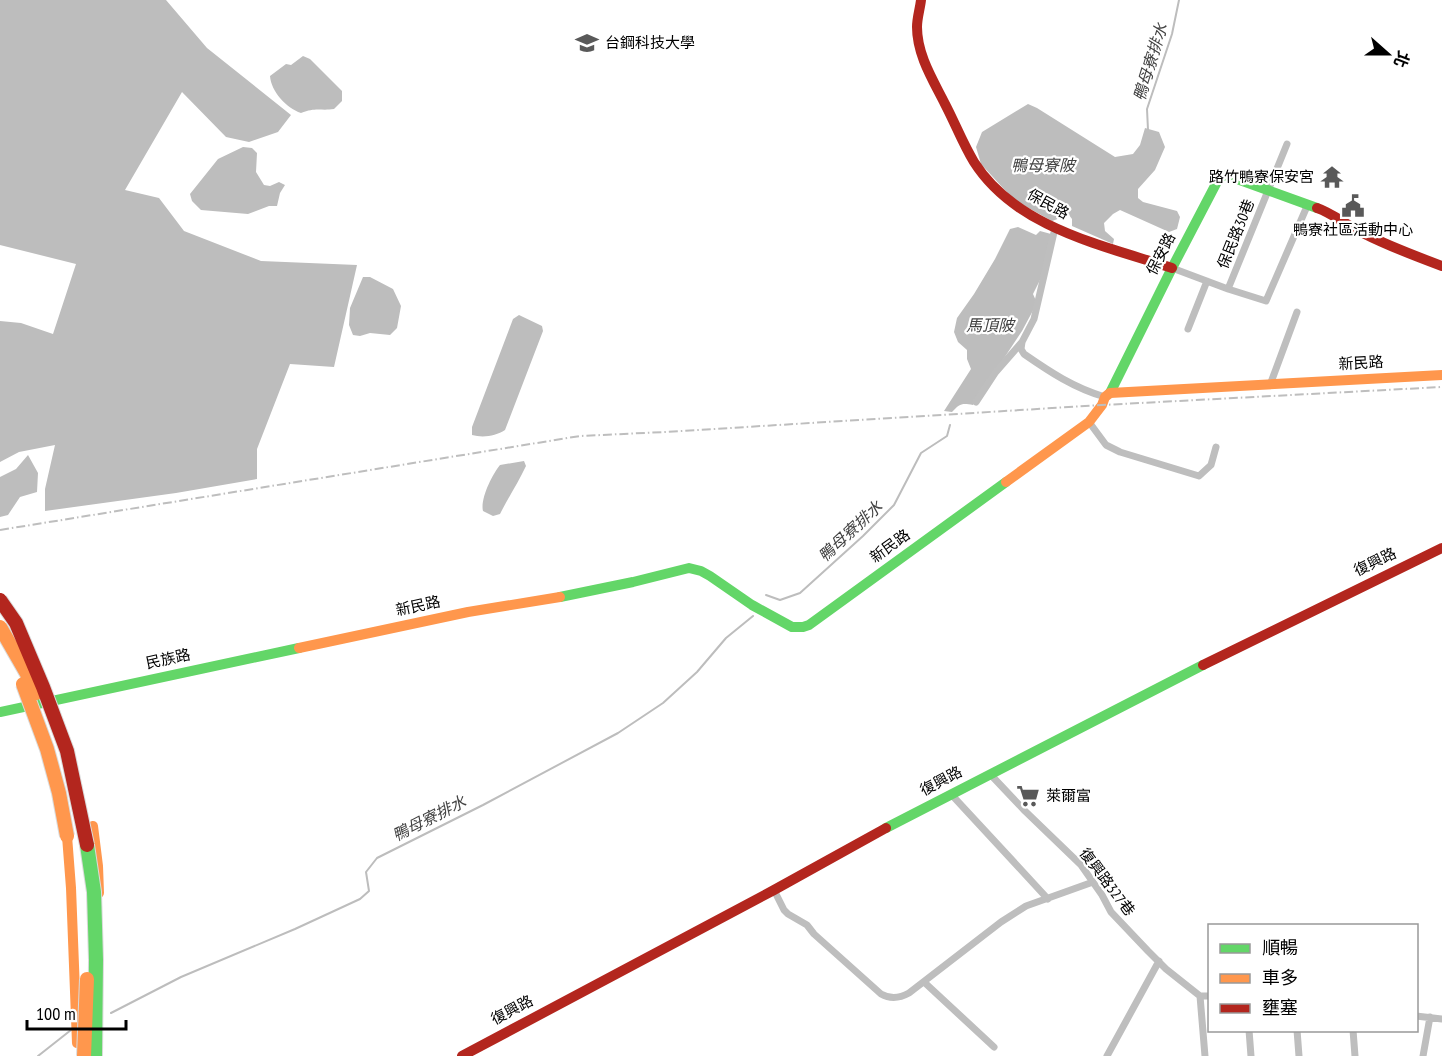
<svg xmlns="http://www.w3.org/2000/svg" width="1442" height="1056" viewBox="0 0 1442 1056" font-family="'PT Sans Narrow','Noto Sans TC',sans-serif">
	<style>
		.water { fill: #bdbdbd }
		.lines { fill: none; stroke-linecap: round; stroke-linejoin: round }
		.stream { stroke: #bdbdbd; stroke-width: 2 }
		.street { stroke: #bebebe; stroke-width: 7 }
		.fast { stroke: #63d668; stroke-width: 10 }
		.slow { stroke: #ff974d; stroke-width: 10 }
		.jam { stroke: #b3261e; stroke-width: 10 }
		.rail { stroke: #bebebe; stroke-width: 2; stroke-dasharray: 9 3 1.5 3; stroke-linecap: butt }
		.fast-bridge-casing { stroke: #dbdbdb; stroke-width: 16; stroke-linecap: butt }
		.slow-bridge-casing { stroke: #dbdbdb; stroke-width: 16; stroke-linecap: butt }
		.jam-bridge-casing { stroke: #dbdbdb; stroke-width: 16; stroke-linecap: butt }
		.fast-bridge { stroke: #63d668; stroke-width: 14 }
		.slow-bridge { stroke: #ff974d; stroke-width: 14 }
		.jam-bridge { stroke: #b3261e; stroke-width: 14 }
		.labels { text-anchor: middle; stroke-width: 4.5; stroke-linejoin: round; paint-order: stroke }
		.poi-label { font-size: 15px; fill: #000; stroke: #fff; text-anchor: start }
		.street-label { font-size: 15px; fill: #000; stroke: #fff }
		.water-label { font-size: 16px; font-style: italic; fill: #424242; stroke: #fff }
	</style>
	<rect width="100%" height="100%" fill="#fff"/>
	<path class="water" d="M 0,0 L 166,0 L 207,48 L 291,115 L 278,132 L 249,142 L 226,137 L 182,92 L 125,190 L 159,198 L 184,231 L 261,261 L 357,265 L 334,367 L 290,364 L 257,449 L 257,479 L 176,493 L 45,511 L 45,489 L 55,445 L 19,452 L 0,462 L 0,321 L 21,323 L 53,334 L 76,264 L 0,245 Z
		M 303,56 L 310,59 L 342,91 L 342,101 L 334,109 C 320,111 316,107 301,113 C 286,108 271,91 270,76 L 286,64 L 291,65 Z
		M 1028,104 L 1037,108 L 1115,157 L 1133,154 L 1140,145 L 1145,128 L 1159,132 L 1165,147 L 1155,170 L 1138,189 L 1138,198 L 1143,202 L 1177,211 L 1180,217 L 1177,229 L 1169,232 L 1120,210 L 1113,214 L 1104,223 L 1105,231 L 1114,239 L 1113,244 L 1072,226 L 1072,219 L 1069,215 L 1052,221 L 1014,200 L 981,164 L 976,147 L 982,132 Z
		M 243,147 L 252,148 L 257,153 L 256,172 L 264,185 L 270,186 L 279,182 L 285,185 L 280,193 L 277,206 L 269,206 L 248,214 L 201,210 L 192,201 L 190,194 L 218,159 Z
		M 1018,227 L 1036,235 L 1040,231 L 1051,234 L 1042,276 L 1033,294 L 1037,303 L 1022,331 L 973,405 C 961,403 960,404 952,412 L 944,411 L 971,369 L 967,359 L 967,350 L 958,342 L 954,332 L 957,318 L 974,294 L 995,259 L 1010,229 Z
		M 363,277 L 370,277 L 393,289 L 401,306 L 397,328 L 390,335 L 370,333 L 360,336 L 353,335 L 349,325 L 350,308 Z
		M 519,315 L 542,326 L 543,331 L 505,430 C 496,436 483,438 472,435 L 472,427 L 513,319 Z
		M 28,455 L 38,473 L 37,492 L 20,497 L 8,515 L 0,517 L 0,477 L 16,469 Z
		M 524,461 L 526,466 C 518,483 508,498 500,514 L 493,516 L 483,511 C 480,499 492,475 500,465 Z"/>
	<g class="lines">
		<path class="stream" d="M 1148,130 L 1147,109 L 1172,34 L 1179,0
			M 766,595 L 780,600 L 800,593 L 863,536 L 894,505 L 921,453 L 947,436 L 950,425
			M 111,1013 L 181,977 L 295,929 L 360,899 L 369,891 L 366,872 L 377,858 L 483,805 L 618,733 L 663,703 L 697,672 L 726,638 L 753,616
			M 38,1056 L 71,1030"/>
		<path class="street" d="M 1055,228 L 1034,319 L 1022,342 L 1021,349 L 1024,354 C 1050,372 1074,388 1105,397
			M 1172,268 L 1228,289 L 1266,301 L 1308,204
			M 1228,289 L 1287,144
			M 1188,329 L 1207,281
			M 1270,385 L 1297,312
			M 976,402 L 995,373 L 1022,342
			M 1089,422 L 1106,445 L 1120,452 L 1199,476 L 1211,465 L 1216,447
			M 990,774 L 1025,811 L 1081,865 L 1102,895 L 1111,912 L 1148,951 L 1166,969 L 1200,996 L 1210,996
			M 951,794 L 1048,899
			M 774,890 L 784,910 L 788,914 L 807,925 L 814,934 L 881,994 C 890,999 900,998 909,993 L 1001,922 L 1026,906 L 1093,882
			M 924,982 L 994,1047
			M 1200,996 L 1205,1056
			M 1416,1016 L 1442,1019
			M 1249,1030 L 1251,1056
			M 1297,1030 L 1299,1056
			M 1353,1030 L 1355,1056
			M 1107,1056 L 1159,961
			M 1423,1056 L 1430,1017"/>
		<path class="fast" d="M 1110,393 L 1172,268 L 1219,178 L 1226,175 L 1317,208
			M 560,597 L 633,582 L 689,568 L 701,571 L 710,576 L 752,605 L 792,627 L 803,627 L 809,625 L 1006,482
			M 0,712 L 299,648
			M 886,828 L 1203,665"/>
		<path class="slow" d="M 1006,482 L 1089,422 L 1102,405 L 1105,397 L 1110,393 L 1442,375
			M 299,648 L 468,612 L 560,597
			M 93,826 L 98,866 L 99,893
			M 67,836 L 71,888 L 77,1043"/>
		<path class="jam" d="M 921,0 C 920,9 917,18 917,27 C 917,55 933,80 945,104 C 955,123 963,144 974,162 C 1016,228 1102,245 1172,268
			M 1317,208 C 1332,213 1348,226 1363,233 C 1388,246 1415,256 1442,266
			M 1203,665 L 1442,548
			M 462,1056 L 774,890 L 886,828"/>
		<path class="rail" d="M 0,530 L 580,436 L 665,432 L 1102,405 L 1442,387"/>
		<g class="fast-bridge-casing">
			<path id="fast-bridge" d="M 87,845 L 94,892 L 96,960 L 95,1056"/>
		</g>
		<g class="slow-bridge-casing">
			<path id="slow-bridge" d="M 0,627 L 34,686 L 36,693
				M 23,684 L 47,749 L 59,793 L 67,836
				M 84,1056 L 87,979"/>
		</g>
		<g class="jam-bridge-casing">
			<path id="jam-bridge" d="M 0,600 L 16,623 L 43,687 L 67,751 L 87,845"/>
		</g>
		<use href="#fast-bridge" class="fast-bridge"/>
		<use href="#slow-bridge" class="slow-bridge"/>
		<use href="#jam-bridge" class="jam-bridge"/>
	</g>
	<defs>
		<g id="university-bare" transform="scale(1.8)"><path d="M0-5L7-2L0 1L-7-2ZM-4 1L0 2.5L4 1V4Q0 6-4 4Z" fill="#595959" stroke="#fff" stroke-width="2.5" paint-order="stroke"/></g>
		<g id="temple-bare" transform="scale(1.8)"><path d="M0-6L5-2H3V0L6.5 2.5H4V6H1.5V3h-3V6H-4V2.5H-6.5L-3 0V-2H-5Z" fill="#595959" stroke="#fff" stroke-width="2.5" paint-order="stroke"/></g>
		<g id="civic-bare" transform="scale(1.8)"><path d="M-.6-6.5H3V-4.5H.6V-3L4-1V1h2V6H-6V1h2V-1L-.6-3ZM-1.2 2.5V6h2.4V2.5Z" fill="#595959" stroke="#fff" stroke-width="2.5" paint-order="stroke"/></g>
		<g id="supermarket-bare" transform="scale(1.8)"><path d="M-6-5.5h2.5l.6 2H6L4.5 2H-2.5L-4.4-4H-6ZM-1.5 3.2a1.3 1.3 0 1 0 .1 0ZM3 3.2a1.3 1.3 0 1 0 .1 0Z" fill="#595959" stroke="#fff" stroke-width="2.5" paint-order="stroke"/></g>
	</defs>
	<g fill-rule="evenodd">
		<use href="#university-bare" x="587" y="43"/>
		<use href="#temple-bare" x="1332" y="177"/>
		<use href="#civic-bare" x="1353" y="206"/>
		<use href="#supermarket-bare" x="1028" y="796"/>
	</g>
	<g class="labels">
		<g class="poi-label">
			<text x="605" y="48">台鋼科技大學</text>
			<text x="1314" y="182" text-anchor="end">路竹鴨寮保安宮</text>
			<text x="1353" y="235" text-anchor="middle">鴨寮社區活動中心</text>
			<text x="1046" y="801">萊爾富</text>
		</g>
		<g class="street-label">
			<text transform="translate(1048 204) rotate(29)" y="5">保民路</text>
			<text transform="translate(1236 234) rotate(-68)" y="5">保民路30巷</text>
			<text transform="translate(1161 254) rotate(-63)" y="5">保安路</text>
			<text transform="translate(1361 363) rotate(-3)" y="5">新民路</text>
			<text transform="translate(890 546) rotate(-36)" y="5">新民路</text>
			<text transform="translate(1375 562) rotate(-26)" y="5">復興路</text>
			<text transform="translate(418 606) rotate(-12)" y="5">新民路</text>
			<text transform="translate(168 659) rotate(-12)" y="5">民族路</text>
			<text transform="translate(941 781) rotate(-28)" y="5">復興路</text>
			<text transform="translate(1107 882) rotate(53)" y="5">復興路327巷</text>
			<text transform="translate(512 1010) rotate(-28)" y="5">復興路</text>
		</g>
		<g class="water-label">
			<text transform="translate(1150 62) rotate(-73)" y="6">鴨母寮排水</text>
			<text x="1043" y="171">鴨母寮陂</text>
			<text x="990" y="331">馬頂陂</text>
			<text transform="translate(850 531) rotate(-43)" y="6">鴨母寮排水</text>
			<text transform="translate(429 818) rotate(-27)" y="6">鴨母寮排水</text>
		</g>
	</g>
	<rect x="1208" y="924" width="210" height="108" fill="#ffffff" stroke="#999999" stroke-width="1.5"/>
	<rect x="1220" y="944" width="30" height="9" fill="#63d668" stroke="#999999" stroke-width="1.5"/>
	<text x="1262" y="954" font-size="18" fill="#000000">順暢</text>
	<rect x="1220" y="974" width="30" height="9" fill="#ff974d" stroke="#999999" stroke-width="1.5"/>
	<text x="1262" y="984" font-size="18" fill="#000000">車多</text>
	<rect x="1220" y="1004" width="30" height="9" fill="#b3261e" stroke="#999999" stroke-width="1.5"/>
	<text x="1262" y="1014" font-size="18" fill="#000000">壅塞</text>
	<g transform="translate(1388 54) rotate(111)" stroke="#ffffff" stroke-width="4.5" paint-order="stroke">
	<path d="M0-4.5L10 22L0 15L-10 22Z" fill="#000000"/>
	<text y="-9" font-size="16" font-weight="bold" text-anchor="middle" fill="#000000">北</text>
	</g>
	<path d="M27 1020v9h99v-9" fill="none" stroke="#000000" stroke-width="3"/>
	<text x="36" y="1020" font-size="18" fill="#000000" stroke="#ffffff" stroke-width="4.5" paint-order="stroke">100 m</text>
</svg>
